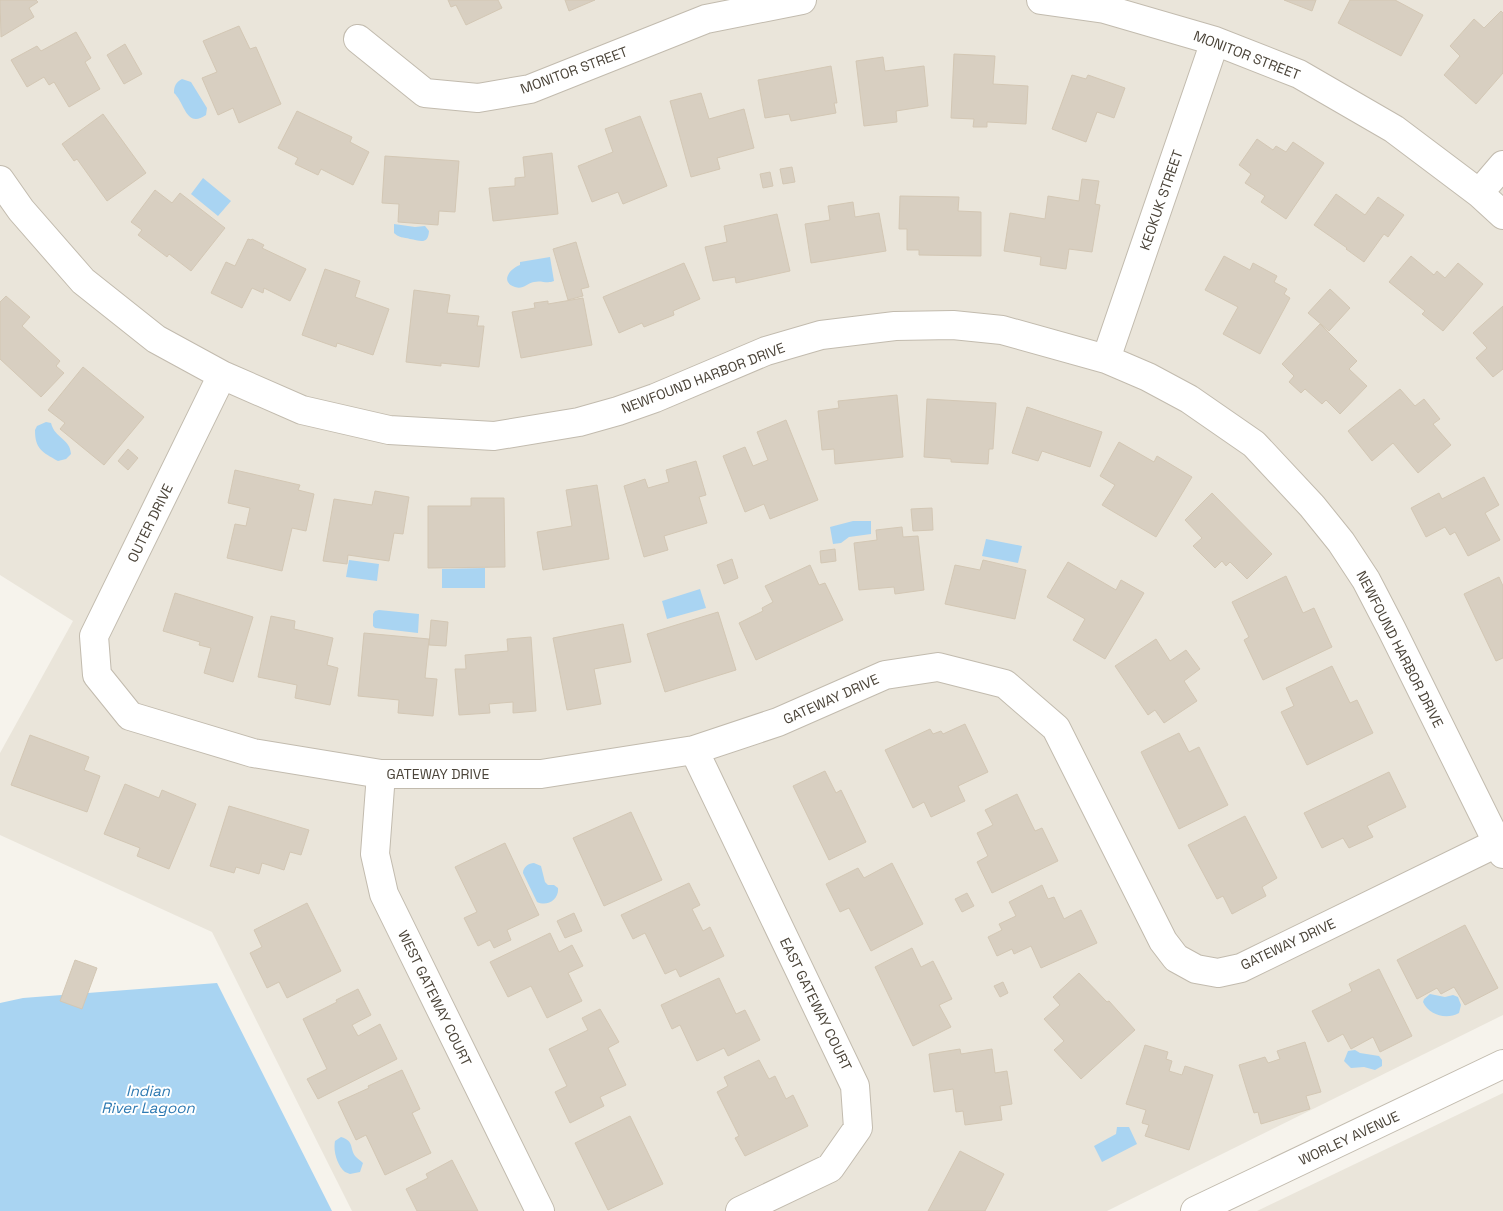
<svg xmlns="http://www.w3.org/2000/svg" width="1503" height="1211" viewBox="0 0 1503 1211" font-family="'Space Grotesk',sans-serif">
	<style>
		.residential { fill: #eae5da }
		.water { fill: #a9d4f2 }
		.building { fill: #d8cfc1; stroke: #d3c7b4 }
		.lines { fill: none; stroke-linecap: round; stroke-linejoin: round }
		.minor-casing { stroke: #c2bbae; stroke-width: 30 }
		.minor { stroke: #fff; stroke-width: 28 }
		.labels { text-anchor: middle; stroke-width: 4; stroke-linejoin: round; paint-order: stroke }
		.street-label { font-size: 14px; fill: #4b4439; stroke: #fff }
		.water-label { font-size: 15px; font-style: italic; fill: #2e7ab2; stroke: #fff }
	</style>
	<rect width="100%" height="100%" fill="#f6f3ec"/>
	<path class="residential" d="M 0,0 L 1503,0 L 1503,1015 L 1107,1211 L 352,1211 L 212,932 L 0,835 L 0,753 L 73,621 L 0,575 Z
		M 1503,1093 L 1503,1211 L 1257,1211 Z"/>
	<path class="water" d="M 182,79 L 191,82 L 207,108 L 206,115 C 186,129 185,103 174,93 C 174,86 176,82 182,79 Z
		M 203,178 L 231,201 L 218,216 L 191,194 Z
		M 394,224 L 415,227 L 425,226 L 429,231 C 428,246 419,240 410,239 C 403,237 399,238 394,233 Z
		M 550,257 L 554,281 C 547,284 541,280 534,282 C 527,283 523,290 515,287 C 500,282 509,269 520,265 L 520,262 Z
		M 46,422 L 51,423 C 55,439 70,438 71,454 L 66,459 L 58,461 C 42,452 35,449 35,430 L 37,426 Z
		M 853,521 L 871,521 L 871,534 L 849,537 L 841,543 L 833,544 L 830,527 Z
		M 986,539 L 1022,546 L 1018,563 L 982,556 Z
		M 349,560 L 379,564 L 377,581 L 346,577 Z
		M 485,568 L 485,588 L 442,588 L 442,569 Z
		M 700,589 L 706,608 L 667,619 L 662,601 Z
		M 379,610 L 419,614 L 418,633 L 375,628 L 373,626 L 373,614 L 375,611 Z
		M 534,863 L 541,866 L 545,882 L 548,885 L 554,885 L 558,888 C 559,899 548,907 537,902 L 523,873 C 523,867 529,863 534,863 Z
		M 217,983 L 332,1211 L 0,1211 L 0,1003 L 23,998 Z
		M 1430,994 L 1445,997 L 1453,995 L 1458,997 L 1461,1005 L 1459,1013 C 1446,1020 1429,1015 1423,1002 L 1424,999 Z
		M 1355,1050 L 1360,1053 L 1379,1056 L 1382,1060 L 1382,1066 L 1375,1070 L 1364,1067 L 1351,1068 L 1344,1061 L 1348,1051 Z
		M 1117,1127 L 1129,1127 L 1137,1144 L 1102,1162 L 1094,1146 L 1116,1134 Z
		M 341,1137 C 355,1141 349,1149 356,1157 C 358,1159 361,1161 363,1163 L 360,1172 L 350,1174 L 345,1172 C 337,1165 333,1151 335,1141 Z"/>
	<path class="building" d="M 0,0 L 36,0 L 38,2 L 29,8 L 34,17 L 1,37 Z
		M 448,0 L 498,0 L 502,8 L 466,25 L 456,5 L 451,7 Z
		M 565,0 L 595,0 L 569,11 Z
		M 1284,0 L 1316,0 L 1312,11 Z
		M 1350,0 L 1395,0 L 1423,15 L 1401,56 L 1338,23 Z
		M 1501,11 L 1503,13 L 1503,73 L 1476,104 L 1444,75 L 1460,56 L 1450,46 L 1474,19 L 1484,28 Z
		M 239,26 L 250,49 L 256,47 L 281,104 L 239,123 L 233,108 L 218,115 L 202,78 L 217,72 L 203,41 Z
		M 76,32 L 91,58 L 85,62 L 100,89 L 69,107 L 54,82 L 49,85 L 44,77 L 27,87 L 11,60 L 37,46 L 41,51 Z
		M 125,44 L 142,74 L 124,84 L 107,55 Z
		M 954,54 L 995,56 L 993,84 L 1028,86 L 1026,124 L 987,122 L 987,127 L 973,127 L 974,119 L 951,118 Z
		M 883,57 L 885,71 L 924,66 L 928,106 L 896,111 L 897,122 L 864,126 L 856,61 Z
		M 831,66 L 837,103 L 834,103 L 836,113 L 791,121 L 789,114 L 765,118 L 758,80 Z
		M 1072,75 L 1086,79 L 1088,75 L 1125,88 L 1114,118 L 1097,112 L 1086,142 L 1052,129 Z
		M 701,93 L 709,119 L 744,109 L 754,148 L 717,158 L 720,169 L 691,177 L 670,101 Z
		M 297,111 L 352,137 L 350,142 L 369,152 L 353,185 L 321,169 L 318,175 L 295,164 L 298,158 L 278,148 Z
		M 103,114 L 146,173 L 107,201 L 77,159 L 74,161 L 62,144 Z
		M 640,116 L 667,186 L 623,204 L 618,192 L 592,202 L 578,166 L 613,152 L 605,129 Z
		M 1257,139 L 1273,150 L 1276,146 L 1286,152 L 1293,142 L 1324,163 L 1286,219 L 1261,202 L 1265,196 L 1245,183 L 1251,174 L 1239,165 Z
		M 552,153 L 558,214 L 493,221 L 489,188 L 515,186 L 515,178 L 525,177 L 523,157 Z
		M 385,156 L 459,161 L 455,212 L 439,211 L 438,225 L 398,222 L 399,204 L 382,203 Z
		M 792,167 L 795,182 L 783,184 L 780,169 Z
		M 770,172 L 773,186 L 763,188 L 760,174 Z
		M 1082,179 L 1099,181 L 1095,204 L 1100,205 L 1092,252 L 1069,249 L 1066,269 L 1040,265 L 1041,257 L 1004,251 L 1010,213 L 1045,219 L 1048,196 L 1079,201 Z
		M 155,190 L 172,203 L 180,193 L 225,228 L 191,271 L 169,254 L 167,257 L 138,235 L 142,230 L 131,222 Z
		M 1336,194 L 1365,215 L 1378,197 L 1404,215 L 1388,237 L 1384,234 L 1364,262 L 1346,249 L 1347,248 L 1314,225 Z
		M 900,196 L 959,197 L 958,211 L 981,212 L 981,256 L 919,255 L 919,250 L 907,250 L 907,229 L 899,229 Z
		M 853,202 L 855,217 L 879,213 L 886,251 L 811,263 L 805,224 L 830,220 L 828,206 Z
		M 777,214 L 790,271 L 736,283 L 735,277 L 713,281 L 705,247 L 727,242 L 724,226 Z
		M 248,239 L 251,240 L 252,239 L 264,245 L 262,248 L 306,269 L 290,301 L 264,288 L 263,293 L 252,288 L 242,308 L 211,293 L 226,262 L 235,266 Z
		M 576,242 L 589,287 L 581,289 L 583,296 L 568,300 L 553,249 Z
		M 1224,256 L 1250,270 L 1253,263 L 1277,276 L 1274,282 L 1287,289 L 1284,294 L 1290,298 L 1260,354 L 1223,334 L 1238,307 L 1205,290 Z
		M 1411,256 L 1434,275 L 1437,271 L 1445,278 L 1458,263 L 1483,284 L 1443,331 L 1422,314 L 1425,311 L 1389,282 Z
		M 684,263 L 700,299 L 673,311 L 674,315 L 644,327 L 642,323 L 619,333 L 603,297 Z
		M 325,269 L 360,281 L 355,297 L 389,309 L 373,355 L 337,343 L 336,347 L 302,335 Z
		M 1330,289 L 1350,308 L 1329,331 L 1308,313 Z
		M 414,290 L 450,295 L 447,313 L 479,316 L 477,326 L 484,326 L 479,367 L 441,363 L 441,366 L 406,362 Z
		M 6,296 L 30,317 L 22,326 L 60,361 L 56,366 L 64,373 L 41,397 L 0,359 L 0,302 Z
		M 583,298 L 592,345 L 521,358 L 512,312 L 535,308 L 534,303 L 548,301 L 548,304 Z
		M 1503,306 L 1503,369 L 1493,377 L 1476,358 L 1487,348 L 1473,333 Z
		M 1320,324 L 1357,361 L 1349,369 L 1367,386 L 1340,414 L 1326,400 L 1322,404 L 1305,389 L 1301,393 L 1289,382 L 1294,376 L 1282,364 Z
		M 83,367 L 144,417 L 104,465 L 60,429 L 65,423 L 48,410 Z
		M 1400,389 L 1415,406 L 1424,399 L 1440,419 L 1433,424 L 1451,445 L 1418,473 L 1393,443 L 1372,461 L 1348,431 Z
		M 897,395 L 903,457 L 835,464 L 834,449 L 822,450 L 818,411 L 839,408 L 838,401 Z
		M 927,399 L 996,403 L 993,449 L 989,449 L 988,464 L 951,462 L 951,459 L 924,457 Z
		M 1027,407 L 1102,432 L 1090,467 L 1042,451 L 1038,461 L 1012,453 Z
		M 786,420 L 818,500 L 770,519 L 764,504 L 745,512 L 723,456 L 745,447 L 753,466 L 768,460 L 757,432 Z
		M 1119,442 L 1154,462 L 1157,456 L 1192,477 L 1156,537 L 1102,505 L 1115,485 L 1100,476 Z
		M 128,449 L 138,458 L 128,470 L 118,461 Z
		M 696,461 L 706,495 L 699,497 L 707,523 L 664,536 L 668,550 L 644,557 L 624,486 L 645,479 L 648,488 L 669,482 L 666,470 Z
		M 235,470 L 300,485 L 298,490 L 314,494 L 306,531 L 292,528 L 282,571 L 227,558 L 235,524 L 246,526 L 250,508 L 228,503 Z
		M 1484,477 L 1499,505 L 1485,513 L 1500,540 L 1468,556 L 1455,532 L 1450,535 L 1445,527 L 1426,537 L 1411,508 L 1439,493 L 1442,499 Z
		M 597,485 L 609,559 L 543,570 L 537,532 L 572,526 L 566,490 Z
		M 375,491 L 409,497 L 403,534 L 394,533 L 389,561 L 348,555 L 347,564 L 323,561 L 334,499 L 372,505 Z
		M 1212,493 L 1272,554 L 1247,579 L 1230,562 L 1226,566 L 1222,561 L 1215,568 L 1193,546 L 1202,538 L 1185,520 Z
		M 471,498 L 504,498 L 505,567 L 428,568 L 428,506 L 471,506 Z
		M 932,508 L 933,530 L 913,531 L 911,509 Z
		M 902,527 L 903,537 L 918,536 L 924,590 L 895,594 L 894,587 L 859,590 L 854,543 L 877,540 L 876,530 Z
		M 835,549 L 836,561 L 821,563 L 820,551 Z
		M 732,559 L 738,578 L 724,584 L 717,565 Z
		M 983,560 L 1026,570 L 1015,619 L 945,604 L 955,565 L 980,570 Z
		M 1068,562 L 1116,590 L 1121,580 L 1144,593 L 1105,659 L 1073,640 L 1085,619 L 1047,597 Z
		M 810,565 L 819,585 L 825,583 L 843,620 L 756,660 L 739,623 L 763,611 L 762,608 L 773,602 L 765,586 Z
		M 1286,576 L 1303,613 L 1314,608 L 1332,647 L 1263,680 L 1244,640 L 1249,637 L 1232,602 Z
		M 1499,577 L 1503,586 L 1503,658 L 1496,661 L 1464,594 Z
		M 175,593 L 253,617 L 233,682 L 204,673 L 211,648 L 199,645 L 200,642 L 163,631 Z
		M 718,612 L 736,670 L 665,692 L 647,634 Z
		M 271,616 L 295,621 L 294,629 L 333,638 L 327,665 L 338,668 L 330,705 L 295,698 L 297,685 L 258,677 Z
		M 431,620 L 448,622 L 446,646 L 429,645 Z
		M 623,624 L 631,662 L 594,669 L 601,704 L 567,710 L 553,638 Z
		M 364,633 L 429,639 L 425,678 L 437,679 L 433,716 L 398,713 L 399,700 L 358,696 Z
		M 531,637 L 536,711 L 513,713 L 513,702 L 489,704 L 490,713 L 459,715 L 455,669 L 466,669 L 465,655 L 508,651 L 507,639 Z
		M 1156,639 L 1170,661 L 1186,650 L 1200,669 L 1184,681 L 1197,701 L 1164,723 L 1155,710 L 1148,715 L 1115,666 Z
		M 1332,666 L 1350,703 L 1357,700 L 1373,733 L 1307,765 L 1281,712 L 1294,706 L 1286,688 Z
		M 965,724 L 988,772 L 958,786 L 965,801 L 931,817 L 924,802 L 913,808 L 885,750 L 930,729 L 933,734 L 941,731 L 943,734 Z
		M 1179,733 L 1189,752 L 1199,747 L 1228,805 L 1179,829 L 1141,752 Z
		M 30,735 L 89,757 L 84,770 L 100,776 L 87,812 L 11,785 Z
		M 825,771 L 836,793 L 841,790 L 866,842 L 829,860 L 793,786 Z
		M 1389,772 L 1406,807 L 1367,826 L 1373,837 L 1349,848 L 1343,838 L 1322,848 L 1304,813 Z
		M 125,784 L 159,798 L 162,790 L 196,804 L 169,869 L 137,856 L 140,848 L 104,834 Z
		M 1017,794 L 1035,831 L 1042,828 L 1058,861 L 992,893 L 977,862 L 988,856 L 977,833 L 993,825 L 985,810 Z
		M 229,806 L 309,830 L 301,855 L 290,852 L 284,870 L 262,863 L 259,874 L 236,867 L 234,873 L 210,866 Z
		M 631,812 L 662,880 L 604,906 L 573,838 Z
		M 1245,816 L 1277,878 L 1262,887 L 1266,896 L 1232,914 L 1223,896 L 1217,899 L 1188,845 Z
		M 505,843 L 539,915 L 507,930 L 511,940 L 494,948 L 490,940 L 478,946 L 464,918 L 477,912 L 455,867 Z
		M 892,863 L 923,924 L 871,951 L 849,908 L 840,912 L 826,884 L 858,868 L 864,878 Z
		M 689,883 L 700,905 L 692,909 L 703,931 L 710,927 L 724,956 L 680,977 L 676,969 L 665,974 L 645,933 L 633,939 L 621,915 Z
		M 1042,885 L 1048,899 L 1054,897 L 1064,919 L 1081,910 L 1097,943 L 1041,968 L 1031,946 L 1014,954 L 1012,949 L 997,956 L 988,937 L 1002,930 L 999,924 L 1016,916 L 1009,902 Z
		M 967,893 L 974,906 L 962,912 L 955,899 Z
		M 307,903 L 341,971 L 287,998 L 279,982 L 267,988 L 250,953 L 262,947 L 254,930 Z
		M 574,913 L 582,931 L 565,938 L 557,921 Z
		M 1465,925 L 1498,988 L 1465,1005 L 1454,987 L 1441,994 L 1437,988 L 1417,999 L 1397,960 Z
		M 550,933 L 559,952 L 572,945 L 583,966 L 568,973 L 582,1001 L 547,1018 L 531,986 L 508,997 L 490,962 Z
		M 912,948 L 921,967 L 933,961 L 952,999 L 939,1005 L 951,1027 L 913,1046 L 875,967 Z
		M 75,960 L 97,968 L 82,1009 L 60,1001 Z
		M 1379,969 L 1412,1036 L 1380,1052 L 1373,1037 L 1351,1049 L 1343,1034 L 1328,1042 L 1312,1011 L 1352,991 L 1349,984 Z
		M 1079,973 L 1107,1002 L 1109,1001 L 1135,1030 L 1081,1079 L 1054,1050 L 1064,1041 L 1044,1019 L 1060,1005 L 1053,997 Z
		M 719,978 L 736,1014 L 745,1010 L 760,1040 L 728,1056 L 724,1048 L 697,1061 L 680,1025 L 672,1029 L 661,1005 Z
		M 1003,982 L 1008,993 L 1000,997 L 994,986 Z
		M 358,989 L 371,1015 L 352,1025 L 358,1036 L 380,1024 L 397,1059 L 318,1099 L 307,1079 L 327,1069 L 303,1019 L 337,1002 L 336,1000 Z
		M 600,1009 L 619,1042 L 608,1048 L 626,1085 L 600,1097 L 604,1106 L 570,1123 L 555,1092 L 567,1086 L 549,1049 L 588,1030 L 582,1018 Z
		M 1305,1042 L 1321,1092 L 1306,1096 L 1310,1109 L 1261,1124 L 1258,1112 L 1254,1113 L 1239,1065 L 1265,1057 L 1268,1063 L 1280,1059 L 1277,1051 Z
		M 1145,1045 L 1168,1052 L 1166,1059 L 1172,1061 L 1169,1071 L 1182,1075 L 1185,1066 L 1213,1075 L 1189,1150 L 1145,1136 L 1149,1125 L 1142,1123 L 1146,1110 L 1126,1104 Z
		M 960,1049 L 961,1054 L 992,1049 L 995,1073 L 1007,1071 L 1012,1104 L 1000,1106 L 1002,1120 L 965,1125 L 963,1111 L 956,1112 L 953,1089 L 934,1092 L 929,1054 Z
		M 759,1060 L 769,1079 L 775,1076 L 786,1099 L 793,1095 L 808,1126 L 745,1156 L 735,1138 L 739,1136 L 717,1092 L 728,1086 L 724,1077 Z
		M 402,1070 L 420,1109 L 412,1113 L 431,1153 L 385,1175 L 366,1135 L 356,1140 L 338,1102 L 369,1088 L 368,1086 Z
		M 630,1116 L 663,1184 L 608,1210 L 575,1143 Z
		M 960,1151 L 1004,1174 L 985,1211 L 928,1211 Z
		M 452,1160 L 478,1211 L 417,1211 L 406,1189 L 428,1178 L 426,1174 Z"/>
	<g class="lines">
		<g class="minor-casing">
			<path id="minor" d="M 1041,0 L 1105,9 L 1215,41 L 1299,74 L 1394,129 L 1479,193 L 1503,215
				M 358,39 L 425,93 L 478,98 L 530,89 L 706,19 L 802,0
				M 0,180 L 21,210 L 83,281 L 156,339 L 222,375 L 302,410 L 389,430 L 494,436 L 579,422 L 618,411 L 655,398 L 766,351 L 821,335 L 895,326 L 953,325 L 1002,330 L 1106,359 L 1148,377 L 1189,399 L 1254,444 L 1312,506 L 1341,542 L 1366,580 L 1392,630 L 1503,854
				M 1479,193 L 1503,165
				M 1106,359 L 1215,41
				M 222,375 L 94,636 L 97,675 L 130,716 L 253,753 L 381,774 L 541,774 L 694,750 L 778,722 L 885,675 L 938,667 L 1005,684 L 1056,728 L 1163,941 L 1176,958 L 1196,969 L 1218,973 L 1241,968 L 1503,840
				M 694,750 L 855,1086 L 858,1128 L 830,1168 L 740,1211
				M 381,774 L 375,854 L 384,894 L 540,1211
				M 1195,1211 L 1503,1064"/>
		</g>
		<use href="#minor" class="minor"/>
	</g>
	<g class="labels">
		<g class="street-label">
			<text transform="translate(1247 55) rotate(21)" y="5">MONITOR STREET</text>
			<text transform="translate(574 70) rotate(-20)" y="5">MONITOR STREET</text>
			<text transform="translate(1161 200) rotate(-71)" y="5">KEOKUK STREET</text>
			<text transform="translate(703 378) rotate(-21)" y="5">NEWFOUND HARBOR DRIVE</text>
			<text transform="translate(150 523) rotate(-64)" y="5">OUTER DRIVE</text>
			<text transform="translate(1400 649) rotate(63)" y="5">NEWFOUND HARBOR DRIVE</text>
			<text transform="translate(831 699) rotate(-24)" y="5">GATEWAY DRIVE</text>
			<text x="438" y="779">GATEWAY DRIVE</text>
			<text transform="translate(1288 944) rotate(-25)" y="5">GATEWAY DRIVE</text>
			<text transform="translate(435 998) rotate(64)" y="5">WEST GATEWAY COURT</text>
			<text transform="translate(816 1004) rotate(64)" y="5">EAST GATEWAY COURT</text>
			<text transform="translate(1349 1138) rotate(-25)" y="5">WORLEY AVENUE</text>
		</g>
		<g class="water-label">
			<text x="148" y="1096">Indian<tspan x="148" dy="17">River Lagoon</tspan></text>
		</g>
	</g>
</svg>
